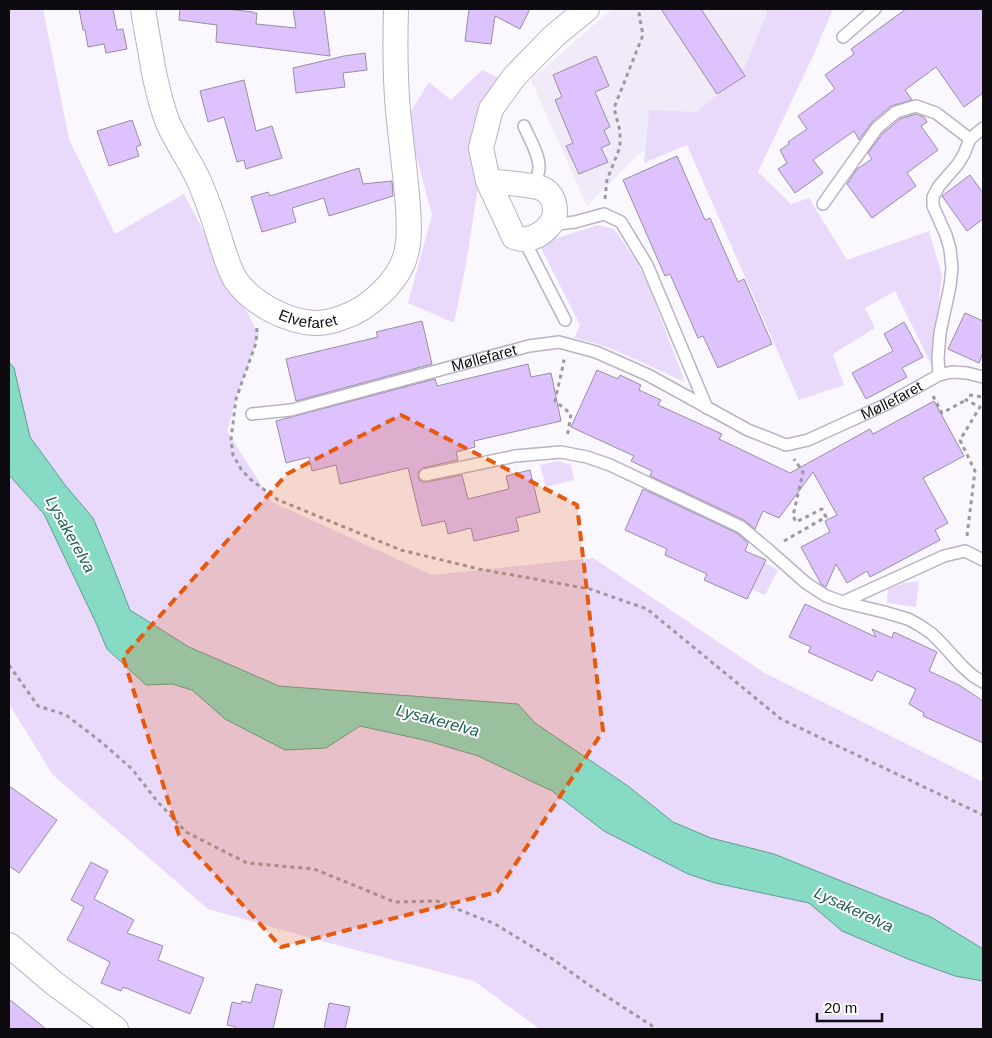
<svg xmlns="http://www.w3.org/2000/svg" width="992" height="1038" viewBox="0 0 992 1038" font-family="Arial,sans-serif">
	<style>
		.built { fill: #f0eaf9 }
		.green { fill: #e9dafb }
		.water { fill: #87dac3; stroke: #629c8d }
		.building { fill: #dec2fe; stroke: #978fa0 }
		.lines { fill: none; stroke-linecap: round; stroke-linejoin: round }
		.lane-casing { stroke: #bab2c4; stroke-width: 14 }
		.street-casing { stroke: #bab2c4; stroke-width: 26 }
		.path { stroke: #9c99a0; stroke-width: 3; stroke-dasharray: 4 4; stroke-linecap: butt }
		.lane { stroke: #fff; stroke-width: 11 }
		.street { stroke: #fff; stroke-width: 24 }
		.marked { fill: #e8590c; fill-opacity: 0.2; stroke: #e8590c; stroke-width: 4; stroke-dasharray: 10 6; stroke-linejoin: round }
		.labels { text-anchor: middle; stroke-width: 4; stroke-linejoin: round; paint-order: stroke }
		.street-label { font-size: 15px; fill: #0d0a10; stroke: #fff }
		.water-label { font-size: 16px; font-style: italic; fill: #1e6051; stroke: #fff }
	</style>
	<rect width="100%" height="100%" fill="#faf7fe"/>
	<path class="built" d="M 612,9 L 764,9 L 768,14 L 748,80 L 638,155 L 587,206 L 531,80 Z"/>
	<path class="green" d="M 9,9 L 43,9 L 69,139 L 115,234 L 184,194 L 259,335 L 236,399 L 227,431 L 272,502 L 432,575 L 593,558 L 763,672 L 983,782 L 983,1029 L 540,1029 L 474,981 L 318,940 L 208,909 L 53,775 L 9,704 Z
		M 765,9 L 833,9 L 813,56 L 758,172 L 791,204 L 809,198 L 847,260 L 929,231 L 942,275 L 931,364 L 895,291 L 865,308 L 875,328 L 833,354 L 844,385 L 799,400 L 687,145 L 644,163 L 649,110 L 696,112 L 740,78 L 767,14 Z
		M 482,70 L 502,79 L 481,103 L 471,135 L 478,187 L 465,270 L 454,323 L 408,303 L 432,215 L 406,119 L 429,82 L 451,100 Z
		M 598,225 L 614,229 L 637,262 L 649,288 L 685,382 L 617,351 L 597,344 L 574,338 L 580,325 L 539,244 Z
		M 557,461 L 571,465 L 574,480 L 546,487 L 540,465 Z
		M 763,562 L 778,570 L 765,595 L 750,589 Z
		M 919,581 L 916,607 L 887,603 L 888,589 L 904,583 Z"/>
	<path class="water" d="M 9,362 L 14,368 L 30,437 L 65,485 L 93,518 L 108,554 L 130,610 L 189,647 L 279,686 L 518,704 L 535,723 L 628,786 L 673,822 L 711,838 L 774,854 L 931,917 L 983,949 L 983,981 L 955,976 L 908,959 L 842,931 L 809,903 L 715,883 L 688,874 L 604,831 L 552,791 L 478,756 L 428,741 L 360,726 L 326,748 L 285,750 L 225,719 L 192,690 L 172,684 L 146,685 L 107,649 L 97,625 L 44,514 L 9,475 Z"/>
	<path class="building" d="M 79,9 L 113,9 L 117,30 L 123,29 L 127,49 L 106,53 L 104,44 L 88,47 L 85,30 L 83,30 Z
		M 180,9 L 227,9 L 253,12 L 253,13 L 257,13 L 256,24 L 296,28 L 293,9 L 324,9 L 330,56 L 216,42 L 217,25 L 179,20 Z
		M 469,9 L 530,9 L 520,29 L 495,16 L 491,44 L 465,41 Z
		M 661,9 L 701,9 L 745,76 L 717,94 Z
		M 906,9 L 983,9 L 983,93 L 964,107 L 936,67 L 905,90 L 912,100 L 891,106 L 872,122 L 859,140 L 854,131 L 813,160 L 823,173 L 795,193 L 778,169 L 787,163 L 780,150 L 789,144 L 788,142 L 807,129 L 798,116 L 835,89 L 825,75 L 854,54 L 851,49 Z
		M 365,53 L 367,70 L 343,73 L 345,87 L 296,93 L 293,68 L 344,56 Z
		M 596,56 L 609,86 L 595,92 L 610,127 L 604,130 L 610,144 L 601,148 L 608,162 L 579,174 L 566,146 L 573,143 L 555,100 L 562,97 L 553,75 Z
		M 244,80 L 256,131 L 272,126 L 282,158 L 246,169 L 244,160 L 237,162 L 224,117 L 208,122 L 200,91 Z
		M 916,114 L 924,117 L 927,122 L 921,126 L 938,150 L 907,173 L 916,186 L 872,218 L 847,184 L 857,169 L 872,159 L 868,153 L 883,133 L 900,119 Z
		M 132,120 L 141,145 L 136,147 L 139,156 L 109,166 L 97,131 Z
		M 677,156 L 705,220 L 710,218 L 738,282 L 744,279 L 772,344 L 718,368 L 703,336 L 698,338 L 670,274 L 665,276 L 623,180 Z
		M 359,168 L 363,184 L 392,181 L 393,196 L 329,216 L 324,198 L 292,208 L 296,222 L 262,232 L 251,197 L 268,192 L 270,196 Z
		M 970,175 L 983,193 L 983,219 L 967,231 L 942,196 Z
		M 965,313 L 983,321 L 983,353 L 979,363 L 948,349 Z
		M 422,321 L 432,364 L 296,401 L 286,359 L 378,337 L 376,332 Z
		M 904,322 L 923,357 L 902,368 L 907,377 L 866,399 L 852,373 L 893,351 L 884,334 Z
		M 528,364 L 531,377 L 551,373 L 561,421 L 474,441 L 475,447 L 456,452 L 458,460 L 423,468 L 420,470 L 418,473 L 419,480 L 422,482 L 426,482 L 462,475 L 468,499 L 509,489 L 506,476 L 530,470 L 540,512 L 516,518 L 519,531 L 474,541 L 471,528 L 448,534 L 445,521 L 422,526 L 408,468 L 340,484 L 336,465 L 312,471 L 309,457 L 286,463 L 276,421 L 435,379 L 437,386 Z
		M 597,370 L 618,379 L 620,375 L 641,385 L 639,390 L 661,400 L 658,405 L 722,434 L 719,439 L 790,473 L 870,429 L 873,434 L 934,401 L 964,456 L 923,478 L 948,523 L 935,530 L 940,540 L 870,577 L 867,571 L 847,583 L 836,564 L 826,587 L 821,584 L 801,547 L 830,532 L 825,521 L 837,515 L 813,472 L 779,518 L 763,511 L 755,529 L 744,520 L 650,476 L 652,471 L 631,461 L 634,456 L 571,427 Z
		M 643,489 L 737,533 L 748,543 L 745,551 L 766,560 L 747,599 L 704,580 L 707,574 L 665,555 L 667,549 L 625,530 Z
		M 805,604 L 876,637 L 872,629 L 892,638 L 894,632 L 937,652 L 929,671 L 959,685 L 983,701 L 983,743 L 923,716 L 924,713 L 909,704 L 916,689 L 877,671 L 872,681 L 808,652 L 811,647 L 789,637 Z
		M 9,786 L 57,820 L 19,873 L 9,866 Z
		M 91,862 L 108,871 L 94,899 L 134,920 L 127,933 L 163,946 L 158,960 L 204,978 L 190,1014 L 123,987 L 121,991 L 101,983 L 110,962 L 67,940 L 84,907 L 71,900 Z
		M 256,984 L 282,990 L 273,1029 L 235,1029 L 236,1027 L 227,1025 L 232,1002 L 241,1004 L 242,1001 L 251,1003 Z
		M 9,999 L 46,1029 L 9,1029 Z
		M 329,1003 L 350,1007 L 345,1029 L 324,1029 Z"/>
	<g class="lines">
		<g class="lane-casing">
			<g id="lane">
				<path d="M 843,37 L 875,9"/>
				<path d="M 524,126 C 529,138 539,154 539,167 C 539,174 536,181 533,187"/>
				<path d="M 823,204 L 877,128 L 896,112 L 916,106 L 936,113 L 970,139"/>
				<path d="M 551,225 L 575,222 L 604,214 L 621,222 L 647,265 L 707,408"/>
				<path d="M 524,240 L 565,320"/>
				<path d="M 939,375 L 938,358 L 940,333 L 950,286 L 952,268 L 950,249 L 946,235 L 933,206 L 933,197 L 939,186 L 958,164 L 964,154 L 970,139 L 983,128"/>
				<path id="s1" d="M 252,414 L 291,410 L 529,346 L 559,342 L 596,352 L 648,375 L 748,430 L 786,445 L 808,440 L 887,404 L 939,375 L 952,372 L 967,373 L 983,377"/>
				<path d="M 425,475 L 515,456 L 561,452 L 587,457 L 610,465 L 741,527 L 771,552 L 806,583 L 826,596 L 843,602 L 884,612 L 908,619 L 919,625 L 931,633 L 942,644 L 962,666 L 973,676 L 983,682"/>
				<path d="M 843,602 L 944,556 L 965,551 L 983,560"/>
			</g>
		</g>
		<g class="street-casing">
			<g id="street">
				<path id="s2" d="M 143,9 C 146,29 150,48 153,68 C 157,87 161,106 168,123 C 177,144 191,162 200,183 C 207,200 213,216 218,233 C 223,248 227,265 235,279 C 251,303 287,322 315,323 C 324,323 333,321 341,318 C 368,310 399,281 406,254 C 410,239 409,223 408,208 C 406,176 401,143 398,111 C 395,77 395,43 396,9"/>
				<path d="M 488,181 C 502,183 532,184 543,189 C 556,196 559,216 549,226 C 543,233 535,238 526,239 C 522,240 518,238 514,237 L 488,181 L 481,148 L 491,109 L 514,77 L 554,36 L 587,9"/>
				<path d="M 9,945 L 55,984 L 116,1029"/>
			</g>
		</g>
		<path class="path" d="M 605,199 L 607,180 L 620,147 L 620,131 L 614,108 L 643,35 L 639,14 L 643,9
			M 257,328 L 256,343 L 236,399 L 231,440 L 233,455 L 241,469 L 250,479 L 278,500 L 401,550 L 479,569 L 590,589 L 647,609 L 781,719 L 983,815
			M 562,361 L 564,361 L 555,401 L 571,414 L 567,438
			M 933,396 L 942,413 L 966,400
			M 967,536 L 975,471 L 960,440 L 980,407 L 966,400 L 969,395 L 983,397
			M 784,541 L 826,517 L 822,509 L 796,522 L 793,516 L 803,472 L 794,459
			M 9,665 L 38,706 L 66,715 L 100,741 L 132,769 L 157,801 L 186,832 L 247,863 L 314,869 L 395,902 L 437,901 L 495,924 L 554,960 L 589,985 L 657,1029"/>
		<use href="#lane" class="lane"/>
		<use href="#street" class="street"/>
	</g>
	<path class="marked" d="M 401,415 L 577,505 L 603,731 L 497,892 L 281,947 L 179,835 L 123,657 L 287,474 Z"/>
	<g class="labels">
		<g class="street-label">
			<text dy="5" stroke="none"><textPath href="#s2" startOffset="374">Elvefaret</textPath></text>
			<text dy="5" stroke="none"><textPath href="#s1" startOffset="239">Møllefaret</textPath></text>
			<text dy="5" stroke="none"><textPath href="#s1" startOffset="681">Møllefaret</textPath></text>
		</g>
		<g class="water-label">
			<text transform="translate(71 534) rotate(61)" y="6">Lysakerelva</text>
			<text transform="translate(438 720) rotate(15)" y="6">Lysakerelva</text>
			<text transform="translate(854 909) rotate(25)" y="6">Lysakerelva</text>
		</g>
	</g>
	<rect width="992" height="1038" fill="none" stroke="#0d0a10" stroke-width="20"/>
	<path d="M817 1013v8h65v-8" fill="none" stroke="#0d0a10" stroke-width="2.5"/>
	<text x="824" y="1013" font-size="15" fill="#0d0a10" stroke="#ffffff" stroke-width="4" paint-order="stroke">20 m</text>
</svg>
